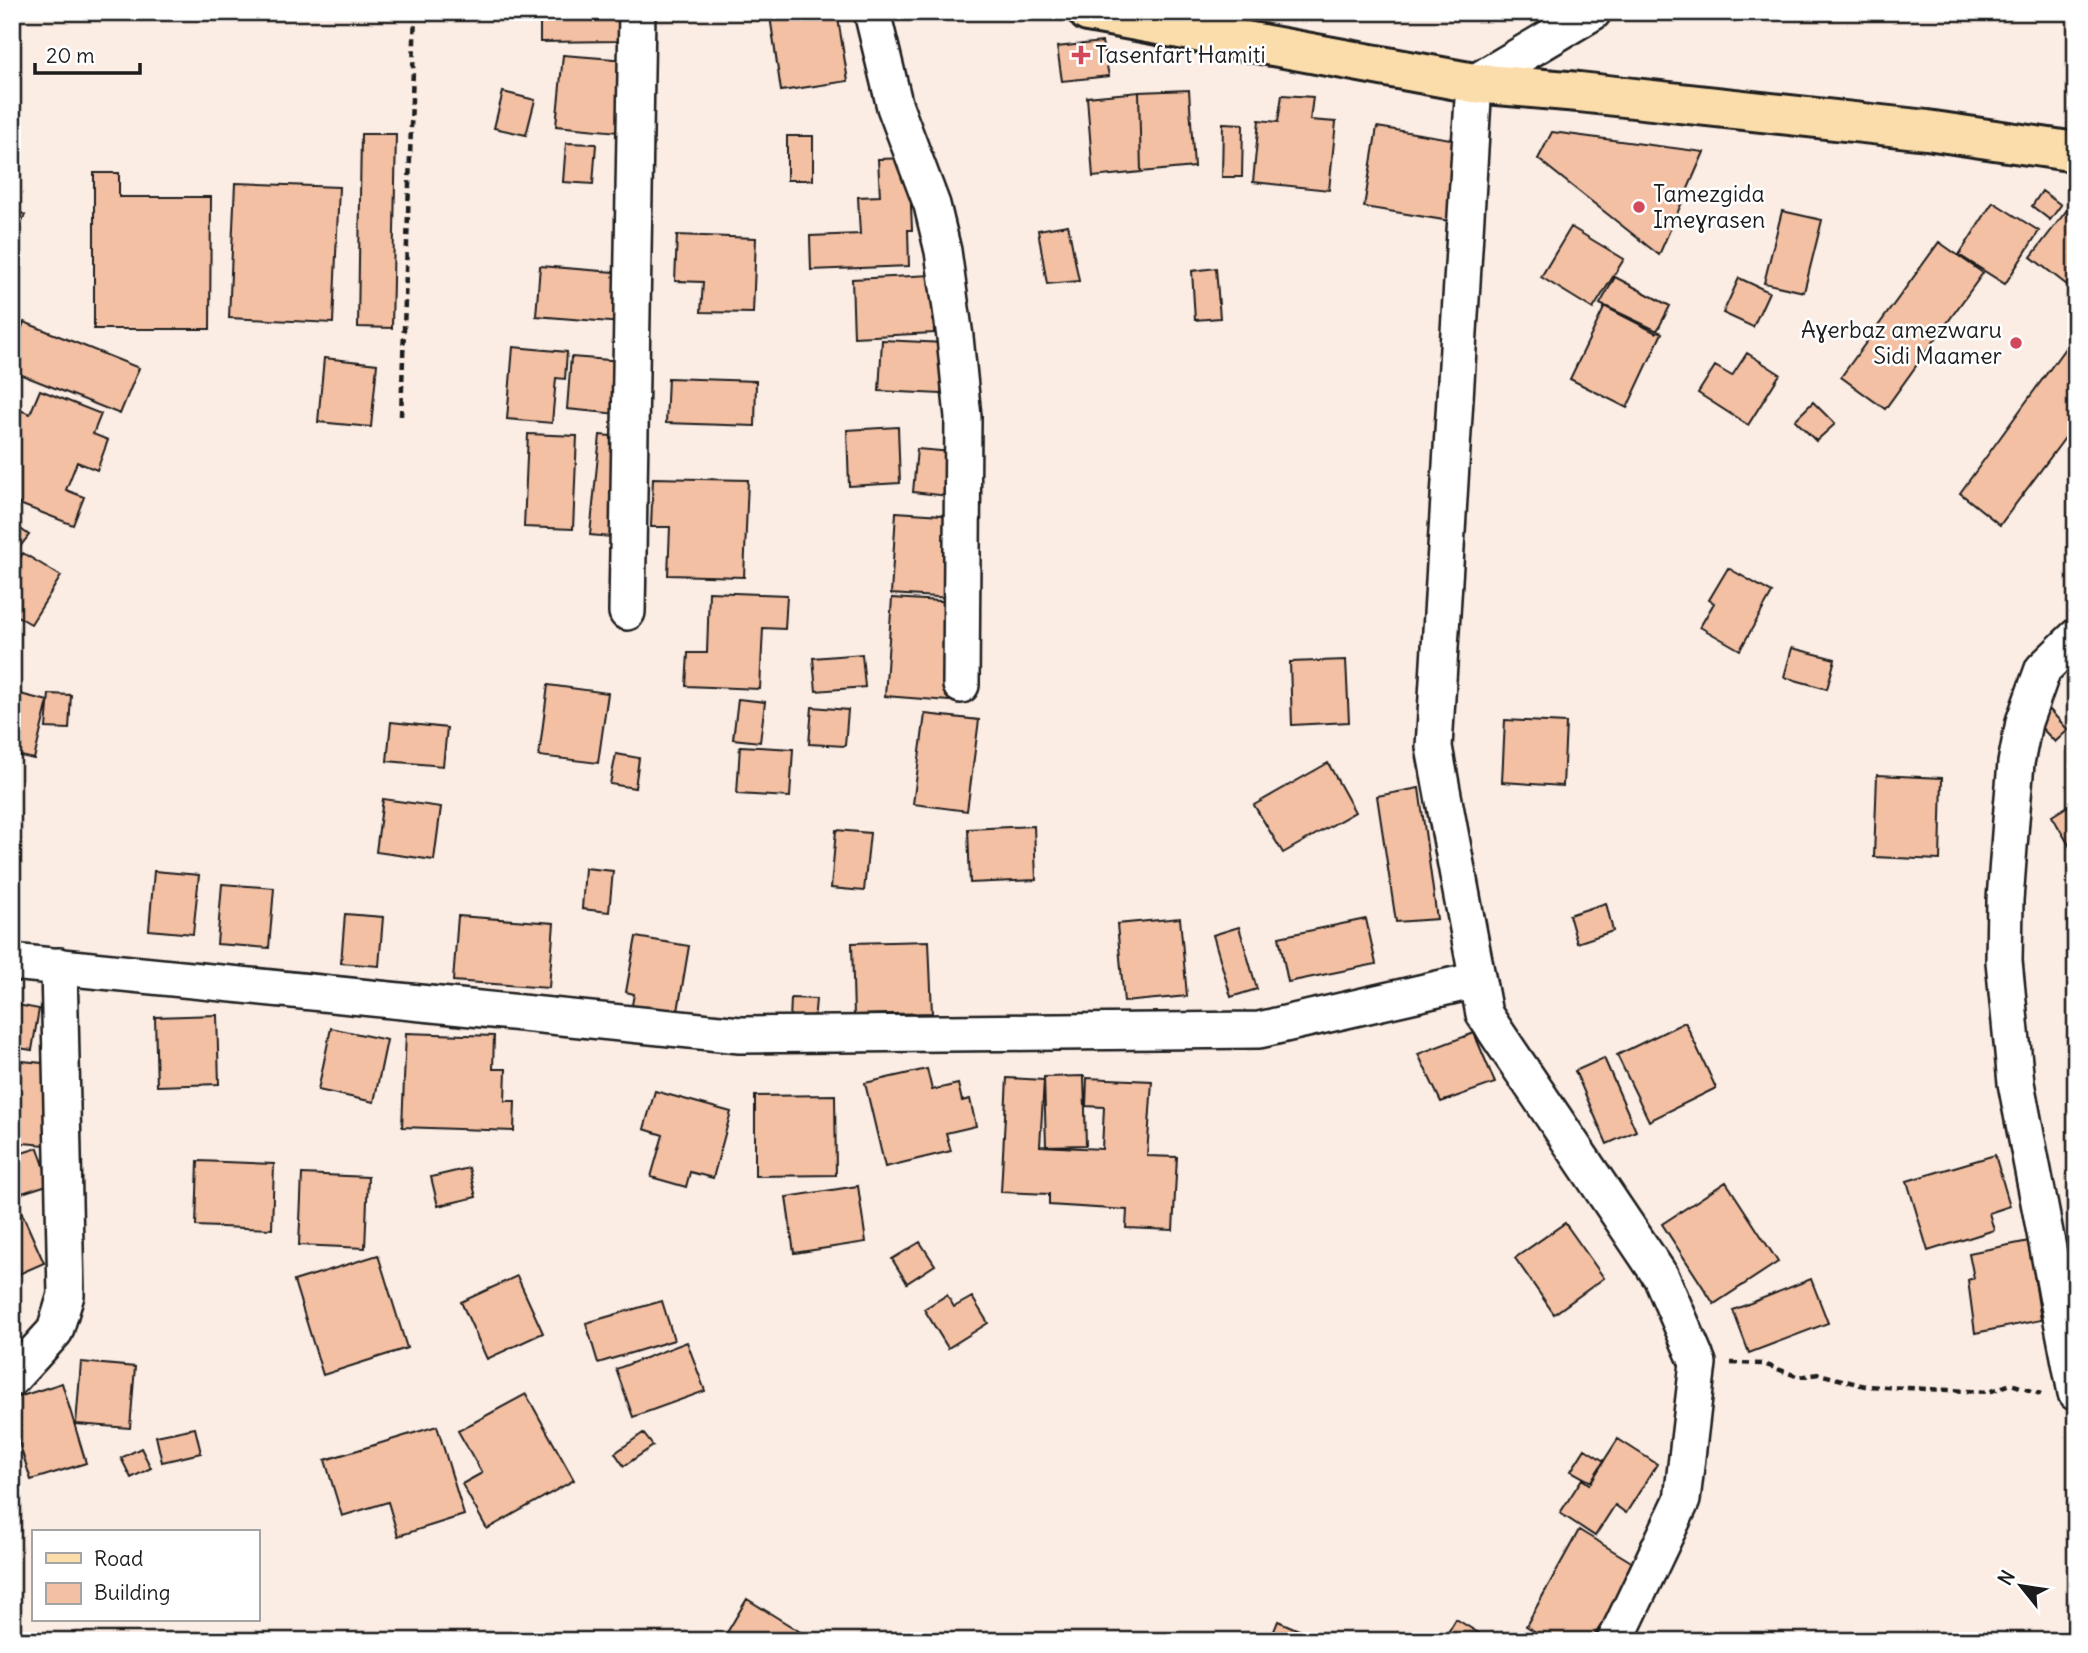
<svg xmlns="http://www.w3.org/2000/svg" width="2088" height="1653" viewBox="0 0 2088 1653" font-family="Delius,sans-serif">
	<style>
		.building { fill: #f3c0a4; stroke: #1c1c1c; stroke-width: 2 }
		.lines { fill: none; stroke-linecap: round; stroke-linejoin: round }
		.minor-casing { stroke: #1c1c1c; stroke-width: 40 }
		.major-casing { stroke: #1c1c1c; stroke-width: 44 }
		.path { stroke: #1c1c1c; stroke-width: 4.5; stroke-dasharray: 7 5; stroke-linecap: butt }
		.minor { stroke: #fff; stroke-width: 35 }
		.major { stroke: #fbddab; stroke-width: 38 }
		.poi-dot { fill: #d1495b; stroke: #fff; stroke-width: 2.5 }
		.labels { text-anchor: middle; stroke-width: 5; stroke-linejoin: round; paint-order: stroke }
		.poi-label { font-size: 23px; fill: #1c1c1c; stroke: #fff; text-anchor: start }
	</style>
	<rect width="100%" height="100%" fill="#fbece4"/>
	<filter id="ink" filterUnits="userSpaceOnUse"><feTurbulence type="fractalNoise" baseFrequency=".0143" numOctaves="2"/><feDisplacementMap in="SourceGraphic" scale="14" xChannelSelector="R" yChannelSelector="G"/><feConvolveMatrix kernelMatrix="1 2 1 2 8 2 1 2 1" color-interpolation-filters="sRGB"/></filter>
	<g filter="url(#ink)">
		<path class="building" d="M 554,12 L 619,12 L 619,41 L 540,42 L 540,17 L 554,17 Z
			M 792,12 L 837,12 L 848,81 L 781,91 L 770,16 Z
			M 1102,42 L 1109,76 L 1062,81 L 1057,47 Z
			M 563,55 L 626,60 L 618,132 L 556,126 Z
			M 1189,90 L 1194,167 L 1141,172 L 1139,92 Z
			M 503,92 L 535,100 L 526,135 L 494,128 Z
			M 1139,92 L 1141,172 L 1093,177 L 1087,97 Z
			M 1282,95 L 1313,97 L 1310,120 L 1336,122 L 1329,190 L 1253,182 L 1259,120 L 1278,122 Z
			M 1223,123 L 1243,124 L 1242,177 L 1222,177 Z
			M 1377,127 L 1463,141 L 1450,221 L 1364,207 Z
			M 1552,132 L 1704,152 L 1659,255 L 1538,159 Z
			M 361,134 L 396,134 L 392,328 L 358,327 Z
			M 787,136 L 813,136 L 813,180 L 787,180 Z
			M 566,143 L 596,144 L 593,184 L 563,182 Z
			M 909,158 L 912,230 L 908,230 L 909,266 L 811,270 L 810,236 L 860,234 L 858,197 L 880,196 L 878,159 Z
			M 94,173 L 119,173 L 119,197 L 211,197 L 210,329 L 94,329 Z
			M 235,183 L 339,187 L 333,323 L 229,318 Z
			M 2042,191 L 2061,205 L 2050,220 L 2032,206 Z
			M 1993,202 L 2039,231 L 2005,284 L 1959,255 Z
			M 2070,206 L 2076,211 L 2076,292 L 2031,257 Z
			M 13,208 L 25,215 L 13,235 L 12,234 Z
			M 1782,211 L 1822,220 L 1804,292 L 1764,283 Z
			M 1068,225 L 1079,281 L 1047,284 L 1038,230 Z
			M 1571,227 L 1624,259 L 1593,309 L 1541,277 Z
			M 677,235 L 756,238 L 753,313 L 701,312 L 703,282 L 675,281 Z
			M 1939,242 L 1983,273 L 1885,409 L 1841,377 Z
			M 540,266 L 626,273 L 622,323 L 536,316 Z
			M 1216,268 L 1220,318 L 1195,320 L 1192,271 Z
			M 932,275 L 934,333 L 854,337 L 852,279 Z
			M 1615,277 L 1670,306 L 1656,333 L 1600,304 Z
			M 1739,278 L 1769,292 L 1753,327 L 1723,313 Z
			M 1605,306 L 1662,333 L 1627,408 L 1570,379 Z
			M 24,322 L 139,368 L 120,414 L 12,371 L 12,351 Z
			M 2076,333 L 2076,423 L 2000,525 L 1960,493 Z
			M 882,340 L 944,343 L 941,394 L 879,391 Z
			M 513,347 L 567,352 L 565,379 L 556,378 L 552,423 L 507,419 Z
			M 1747,353 L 1780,374 L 1748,425 L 1698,393 L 1715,366 L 1732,376 Z
			M 571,357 L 622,361 L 618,414 L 567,409 Z
			M 324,358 L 377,364 L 371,427 L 318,422 Z
			M 668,378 L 756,381 L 755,426 L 666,423 Z
			M 40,390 L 101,414 L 93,434 L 108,440 L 97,470 L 77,462 L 66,490 L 84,497 L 73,525 L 12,501 L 12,407 L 30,414 Z
			M 1813,402 L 1835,424 L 1816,441 L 1795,420 Z
			M 898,427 L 900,483 L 849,486 L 847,430 Z
			M 528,434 L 577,436 L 573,529 L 524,527 Z
			M 600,435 L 621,437 L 611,537 L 590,535 Z
			M 917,449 L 952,452 L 948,496 L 913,492 Z
			M 653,478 L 748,480 L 744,577 L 668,575 L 670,527 L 651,527 Z
			M 896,512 L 958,516 L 952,598 L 891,594 Z
			M 12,523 L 29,535 L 12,557 Z
			M 23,553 L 61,576 L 31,624 L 12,613 L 12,571 Z
			M 1728,568 L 1772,593 L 1740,650 L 1700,627 L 1714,603 L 1709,600 Z
			M 709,592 L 787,595 L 785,629 L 763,628 L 760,689 L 686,686 L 688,653 L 707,653 Z
			M 892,598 L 956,602 L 949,701 L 885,696 Z
			M 1792,648 L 1835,659 L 1827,689 L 1784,677 Z
			M 862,654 L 865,687 L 816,691 L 813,658 Z
			M 1346,660 L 1349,722 L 1292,725 L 1290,662 Z
			M 548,685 L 608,693 L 598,763 L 539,756 Z
			M 12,692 L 48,701 L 34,759 L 12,754 Z
			M 49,694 L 71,695 L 69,729 L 46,728 Z
			M 738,699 L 765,702 L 760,742 L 733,739 Z
			M 812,707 L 848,710 L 845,746 L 809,744 Z
			M 2050,710 L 2068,730 L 2055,742 L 2036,722 Z
			M 925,714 L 979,720 L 967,811 L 913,804 Z
			M 1505,720 L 1566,723 L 1563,786 L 1502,782 Z
			M 391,722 L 447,728 L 443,766 L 387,761 Z
			M 740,746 L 793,749 L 790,797 L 737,794 Z
			M 616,754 L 639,758 L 635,788 L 610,784 Z
			M 1328,763 L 1355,812 L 1283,853 L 1254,805 Z
			M 1877,775 L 1942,778 L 1940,860 L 1874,857 Z
			M 1419,788 L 1437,919 L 1396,922 L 1377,796 Z
			M 383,799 L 441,807 L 434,860 L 376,852 Z
			M 2076,801 L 2076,857 L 2052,816 Z
			M 1034,826 L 1036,880 L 970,883 L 968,829 Z
			M 836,830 L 870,833 L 864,891 L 831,888 Z
			M 585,868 L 613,871 L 609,912 L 582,909 Z
			M 154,871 L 199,875 L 193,934 L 149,930 Z
			M 222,884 L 274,888 L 269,948 L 217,944 Z
			M 1606,903 L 1613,931 L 1577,943 L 1569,915 Z
			M 345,914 L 383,917 L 379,966 L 341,963 Z
			M 458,916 L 554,923 L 549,988 L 453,981 Z
			M 1180,918 L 1187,996 L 1124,1002 L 1117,924 Z
			M 1366,919 L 1376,964 L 1288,982 L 1279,937 Z
			M 1239,927 L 1257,989 L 1231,997 L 1213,935 Z
			M 636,937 L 689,946 L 676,1023 L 630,1016 L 634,994 L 626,992 Z
			M 929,941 L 932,1013 L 854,1015 L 852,943 Z
			M 791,998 L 816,999 L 814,1022 L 790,1021 Z
			M 12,1004 L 39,1009 L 32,1050 L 12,1047 Z
			M 217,1015 L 219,1084 L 157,1086 L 155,1017 Z
			M 1685,1022 L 1716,1088 L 1649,1121 L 1617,1055 Z
			M 331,1028 L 387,1040 L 374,1102 L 318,1090 Z
			M 406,1033 L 494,1036 L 493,1069 L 506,1069 L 505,1101 L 515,1101 L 514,1131 L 402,1127 Z
			M 1474,1033 L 1495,1083 L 1441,1102 L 1418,1054 Z
			M 1604,1058 L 1636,1131 L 1607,1144 L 1575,1071 Z
			M 12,1060 L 52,1064 L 45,1145 L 12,1142 Z
			M 927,1069 L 932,1090 L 958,1084 L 962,1101 L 970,1099 L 976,1126 L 946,1133 L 951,1151 L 885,1167 L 865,1083 Z
			M 1084,1076 L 1086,1145 L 1046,1146 L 1044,1077 Z
			M 1007,1078 L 1044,1080 L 1040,1146 L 1102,1149 L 1104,1107 L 1086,1106 L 1087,1078 L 1152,1081 L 1147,1156 L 1177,1157 L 1173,1230 L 1126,1228 L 1127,1210 L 1049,1205 L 1049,1194 L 1001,1192 Z
			M 655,1091 L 731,1112 L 713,1178 L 690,1172 L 686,1187 L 651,1177 L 663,1135 L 644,1129 Z
			M 835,1095 L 836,1175 L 755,1176 L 755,1096 Z
			M 38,1148 L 50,1184 L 19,1194 L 12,1173 L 12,1156 Z
			M 1995,1155 L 2010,1206 L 1989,1213 L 1994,1230 L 1928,1251 L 1907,1181 Z
			M 198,1161 L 274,1164 L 272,1229 L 196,1226 Z
			M 469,1168 L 476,1197 L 438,1206 L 431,1177 Z
			M 302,1174 L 368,1177 L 365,1248 L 299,1245 Z
			M 1726,1182 L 1778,1262 L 1714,1304 L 1662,1224 Z
			M 858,1186 L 866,1242 L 794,1253 L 786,1197 Z
			M 17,1202 L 44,1263 L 12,1277 L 12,1204 Z
			M 1565,1223 L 1604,1278 L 1554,1314 L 1515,1258 Z
			M 2029,1241 L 2041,1320 L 1975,1333 L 1968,1280 L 1974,1278 L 1969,1253 Z
			M 920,1242 L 935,1265 L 907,1283 L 892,1259 Z
			M 378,1255 L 407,1348 L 323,1375 L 294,1281 Z
			M 517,1276 L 543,1333 L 487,1359 L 461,1302 Z
			M 1811,1279 L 1828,1323 L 1749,1353 L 1733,1310 Z
			M 947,1295 L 954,1307 L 972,1297 L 988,1323 L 948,1348 L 924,1309 Z
			M 662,1301 L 674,1340 L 598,1363 L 586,1323 Z
			M 687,1342 L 705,1391 L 633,1417 L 616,1369 Z
			M 81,1362 L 135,1367 L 130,1428 L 76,1424 Z
			M 62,1383 L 86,1463 L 31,1480 L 12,1421 L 12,1399 Z
			M 526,1394 L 574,1480 L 487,1529 L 462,1484 L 482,1473 L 458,1431 Z
			M 437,1426 L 464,1515 L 398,1536 L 388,1502 L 342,1516 L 325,1460 Z
			M 195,1428 L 201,1453 L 162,1462 L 156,1436 Z
			M 643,1433 L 653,1446 L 624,1466 L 615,1453 Z
			M 1618,1439 L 1657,1464 L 1626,1513 L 1615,1505 L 1595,1536 L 1560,1513 L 1582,1479 L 1589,1484 Z
			M 141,1448 L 151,1468 L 131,1478 L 121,1458 Z
			M 1585,1449 L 1604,1461 L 1591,1482 L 1571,1471 Z
			M 1579,1530 L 1638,1566 L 1591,1641 L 1551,1641 L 1526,1626 Z
			M 747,1599 L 802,1633 L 798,1641 L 722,1641 Z
			M 1456,1619 L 1485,1637 L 1482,1641 L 1443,1641 Z
			M 1278,1621 L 1324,1641 L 1270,1641 Z"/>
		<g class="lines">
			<g class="minor-casing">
				<path id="minor" d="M 872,12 L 895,107 L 932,205 L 943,251 L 955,337 L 963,417 L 961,685
					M 1593,12 L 1474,83 L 1434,747 L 1484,1014 L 1661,1277 L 1698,1363 L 1682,1500 L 1615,1641
					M 627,612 L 637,12
					M 2076,637 L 2043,669 L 2024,722 L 2016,763 L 2011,820 L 2005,900 L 2004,961 L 2016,1083 L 2076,1393
					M 12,962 L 740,1035 L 1259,1030 L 1477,980
					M 12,1378 L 55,1331 L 66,1295 L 59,966"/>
			</g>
			<g class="major-casing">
				<path id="major" d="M 1088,12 L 1474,83 L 1579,92 L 1927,130 L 2076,152"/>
			</g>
			<path class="path" d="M 401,416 L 415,12
				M 1731,1363 L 1764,1364 L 1799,1377 L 1819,1374 L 1865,1386 L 1989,1392 L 2011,1384 L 2041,1394"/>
			<use href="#minor" class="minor"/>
			<use href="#major" class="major"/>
		</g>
	</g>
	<g class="poi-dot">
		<path d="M1077.5 44.5h7v7h7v7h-7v7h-7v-7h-7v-7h7z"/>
		<circle cx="1639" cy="207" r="7"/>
		<circle cx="2016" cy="343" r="7"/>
	</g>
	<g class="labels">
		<g class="poi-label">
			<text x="1095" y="63">Tasenfart Hamiti</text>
			<text x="1653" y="202">Tamezgida<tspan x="1653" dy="26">Imeɣrasen</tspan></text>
			<text x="2002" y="338" text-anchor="end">Aɣerbaz amezwaru<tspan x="2002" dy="26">Sidi Maamer</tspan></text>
		</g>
	</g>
	<rect width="2088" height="1653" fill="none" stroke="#fff" stroke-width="42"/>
	<rect x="21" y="21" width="2046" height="1611" fill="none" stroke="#1c1c1c" stroke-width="2.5" filter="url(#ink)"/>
	<rect x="32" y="1530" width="228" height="91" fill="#ffffff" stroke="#a4a4a4" stroke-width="2"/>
	<rect x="46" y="1553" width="35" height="10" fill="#fbddab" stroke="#a4a4a4" stroke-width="2"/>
	<text x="94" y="1566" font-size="21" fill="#1c1c1c">Road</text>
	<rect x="46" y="1583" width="35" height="21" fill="#f3c0a4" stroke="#a4a4a4" stroke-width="2"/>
	<text x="94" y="1600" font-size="21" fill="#1c1c1c">Building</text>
	<g transform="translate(2021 1586) rotate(300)" stroke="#ffffff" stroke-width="5" paint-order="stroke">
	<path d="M0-5L12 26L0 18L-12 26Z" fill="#1c1c1c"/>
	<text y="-10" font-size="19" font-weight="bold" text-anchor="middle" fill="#1c1c1c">N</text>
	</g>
	<path d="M35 63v10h105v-10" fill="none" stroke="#1c1c1c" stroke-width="3.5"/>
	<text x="46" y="63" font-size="21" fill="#1c1c1c" stroke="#ffffff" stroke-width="5" paint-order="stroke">20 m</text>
</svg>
